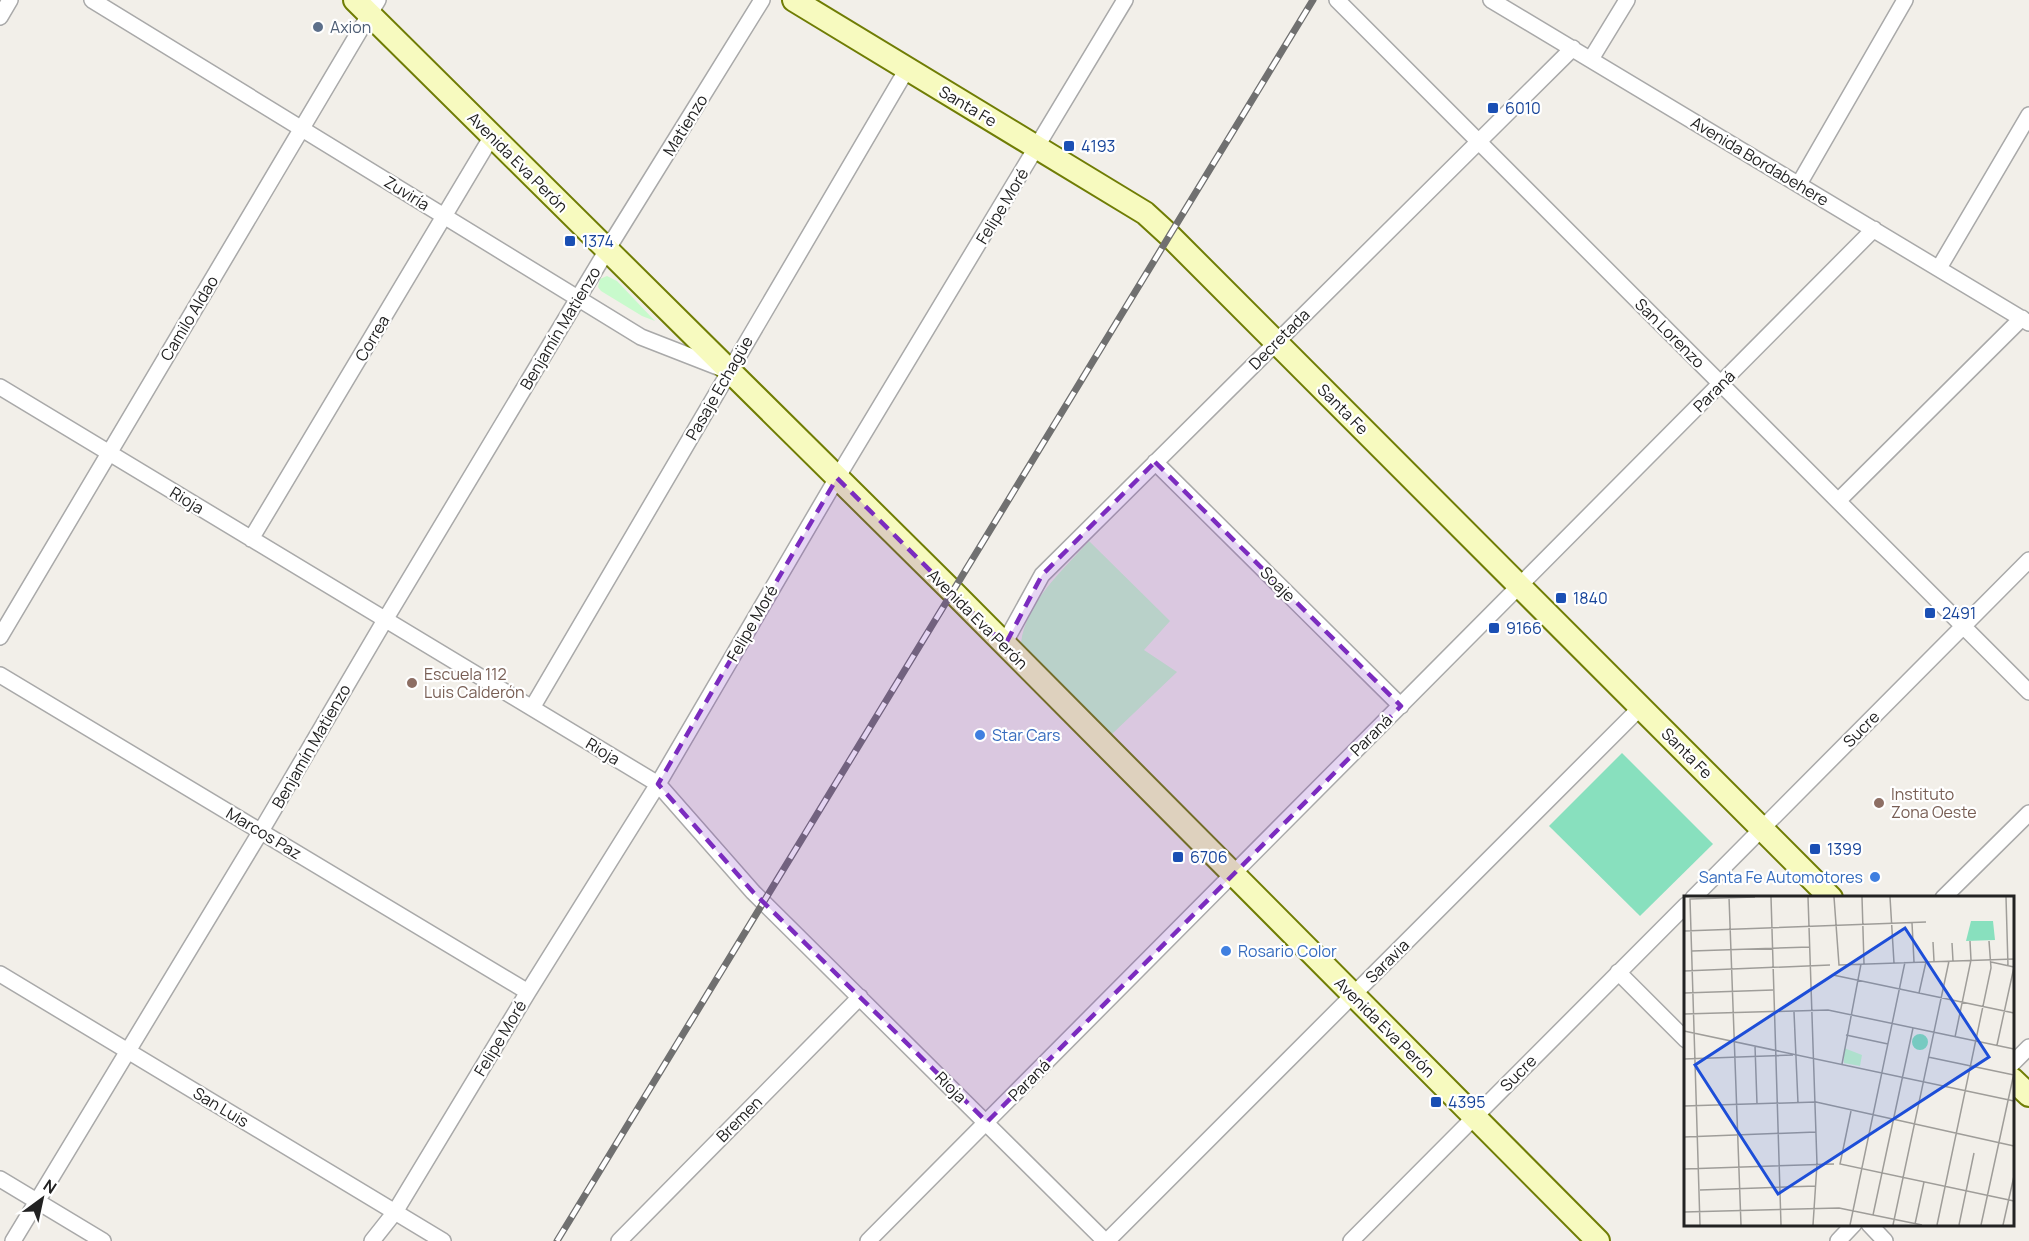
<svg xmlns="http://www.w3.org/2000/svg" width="2029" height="1241" viewBox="0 0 2029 1241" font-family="Manrope,sans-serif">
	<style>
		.park { fill: #c8facc }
		.pitch { fill: #88e0be }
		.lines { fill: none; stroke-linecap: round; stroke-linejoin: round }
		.minor-casing { stroke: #a9a9a9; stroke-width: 18 }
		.secondary-casing { stroke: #707d05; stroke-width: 26 }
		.minor { stroke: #fff; stroke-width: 15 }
		.secondary { stroke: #f7fabf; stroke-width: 22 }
		.rail-casing { stroke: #707070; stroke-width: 7 }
		.rail { stroke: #fff; stroke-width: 4.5; stroke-dasharray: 14; stroke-linecap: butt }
		.marked { fill: #7b2cbf; fill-opacity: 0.2; stroke: #7b2cbf; stroke-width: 4.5; stroke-dasharray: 12 8; stroke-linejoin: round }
		.service-dot { fill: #5c6f8a; stroke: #fff; stroke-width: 2 }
		.transit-dot { fill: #1a4fb4; stroke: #fff; stroke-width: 2 }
		.education-dot { fill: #8d6e63; stroke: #fff; stroke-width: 2 }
		.shop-dot { fill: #3f7fe0; stroke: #fff; stroke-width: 2 }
		.labels { text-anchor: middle; stroke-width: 4.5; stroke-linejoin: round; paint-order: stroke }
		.service-label { font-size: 16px; fill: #4e5e75; stroke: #fff; text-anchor: start }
		.street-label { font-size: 16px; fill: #222; stroke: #fff }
		.transit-label { font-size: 16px; fill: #164399; stroke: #fff; text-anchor: start }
		.education-label { font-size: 16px; fill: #785e54; stroke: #fff; text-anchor: start }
		.shop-label { font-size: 16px; fill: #366cbe; stroke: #fff; text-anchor: start }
		.inset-road { fill: none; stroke: #9f9d99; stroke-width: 1.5 }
		.view { fill: #1d4ed8; fill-opacity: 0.15; stroke: #1d4ed8; stroke-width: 3 }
		.inset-edge { fill: none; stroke: #222; stroke-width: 3 }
	</style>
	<rect width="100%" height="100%" fill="#f2efe9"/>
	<path class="park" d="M 607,276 L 617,281 L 655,321 L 642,316 L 601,291 L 598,287 L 600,279 Z
		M 1089,541 L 1170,621 L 1144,650 L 1177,672 L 1112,734 L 1021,643 C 1026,602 1063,570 1089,541 Z"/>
	<path class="pitch" d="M 1622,753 L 1713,844 L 1640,916 L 1549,826 Z"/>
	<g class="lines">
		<g class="minor-casing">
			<path id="minor" d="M 92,0 L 641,337 L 723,369
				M 1337,0 L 2029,692
				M 1491,0 L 2029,323
				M 0,17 L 10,0
				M 1591,59 L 1627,0
				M 1799,184 L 1905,0
				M 1939,268 L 2029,115
				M 0,387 L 658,784 L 753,892 L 1105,1241
				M 1155,462 L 1401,706
				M 1838,501 L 2022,318
				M 251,539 L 492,136
				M 0,637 L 378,0
				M 1004,644 L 1042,575 L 1573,48
				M 0,675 L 528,992
				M 532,708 L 907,69
				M 1693,898 L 2029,560
				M 1943,898 L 2029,813
				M 1618,972 L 1686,1040
				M 0,974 L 443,1241
				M 2012,1064 L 2029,1047
				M 0,1179 L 103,1241
				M 1869,1224 L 1885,1241
				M 13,1241 L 261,831 L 385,620 L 607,250 L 762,0
				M 372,1241 L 395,1212 L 528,992 L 658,784 L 837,478 L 1125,0
				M 619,1241 L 860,997
				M 868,1241 L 1874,229
				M 1107,1241 L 1641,707
				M 1351,1241 L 1686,905
				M 1838,1241 L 1854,1224"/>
		</g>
		<g class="secondary-casing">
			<path id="secondary" d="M 355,0 L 953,592 L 1598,1241
				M 794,0 L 1145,213 L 1169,235 L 1831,898
				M 2012,1079 L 2029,1095"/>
		</g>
		<use href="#minor" class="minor"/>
		<use href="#secondary" class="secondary"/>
		<g class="rail-casing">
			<path id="rail" d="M 557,1241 L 1313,0"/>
		</g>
		<use href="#rail" class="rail"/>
	</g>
	<path class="marked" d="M 1155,462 L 1401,706 L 987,1122 L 753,892 L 658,784 L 837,478 L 1005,645 L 1042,575 Z"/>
	<circle class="service-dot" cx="318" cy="27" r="6"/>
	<g class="transit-dot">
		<rect x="1487" y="102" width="12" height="12" rx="3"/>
		<rect x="1063" y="140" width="12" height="12" rx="3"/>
		<rect x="564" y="235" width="12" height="12" rx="3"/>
		<rect x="1555" y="592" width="12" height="12" rx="3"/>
		<rect x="1924" y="607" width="12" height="12" rx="3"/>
		<rect x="1488" y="622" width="12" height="12" rx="3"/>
		<rect x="1809" y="843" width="12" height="12" rx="3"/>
		<rect x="1172" y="851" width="12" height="12" rx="3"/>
		<rect x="1430" y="1096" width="12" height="12" rx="3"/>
	</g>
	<g class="education-dot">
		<circle cx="412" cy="683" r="6"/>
		<circle cx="1879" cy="803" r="6"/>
	</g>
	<g class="shop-dot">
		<circle cx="980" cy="735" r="6"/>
		<circle cx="1875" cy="877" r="6"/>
		<circle cx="1226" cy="951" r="6"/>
	</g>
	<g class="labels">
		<g class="service-label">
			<text x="330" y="33">Axion</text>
		</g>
		<g class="street-label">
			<text transform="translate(968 106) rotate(31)" y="6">Santa Fe</text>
			<text transform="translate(685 125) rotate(-58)" y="6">Matienzo</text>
			<text transform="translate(1760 161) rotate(31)" y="6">Avenida Bordabehere</text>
			<text transform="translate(518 162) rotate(45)" y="6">Avenida Eva Perón</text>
			<text transform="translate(407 193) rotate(32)" y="6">Zuviría</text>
			<text transform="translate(1002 206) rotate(-59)" y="6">Felipe Moré</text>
			<text transform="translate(189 318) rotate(-59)" y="6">Camilo Aldao</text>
			<text transform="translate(560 328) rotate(-59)" y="6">Benjamín Matienzo</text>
			<text transform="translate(1670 333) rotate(45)" y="6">San Lorenzo</text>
			<text transform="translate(372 338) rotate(-59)" y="6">Correa</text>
			<text transform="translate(1279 339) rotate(-45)" y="6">Decretada</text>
			<text transform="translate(719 388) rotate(-60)" y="6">Pasaje Echagüe</text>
			<text transform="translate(1714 391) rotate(-45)" y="6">Paraná</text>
			<text transform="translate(1343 409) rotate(45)" y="6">Santa Fe</text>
			<text transform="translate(187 500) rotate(31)" y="6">Rioja</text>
			<text transform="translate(1278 584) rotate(45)" y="6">Soaje</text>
			<text transform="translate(978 619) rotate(45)" y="6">Avenida Eva Perón</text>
			<text transform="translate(752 623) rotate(-60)" y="6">Felipe Moré</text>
			<text transform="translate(1861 729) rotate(-45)" y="6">Sucre</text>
			<text transform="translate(1371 735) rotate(-45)" y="6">Paraná</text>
			<text transform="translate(311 746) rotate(-60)" y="6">Benjamín Matienzo</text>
			<text transform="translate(603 751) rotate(31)" y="6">Rioja</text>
			<text transform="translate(1687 753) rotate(45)" y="6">Santa Fe</text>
			<text transform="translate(264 833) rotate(31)" y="6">Marcos Paz</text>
			<text transform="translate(1387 961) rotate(-45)" y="6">Saravia</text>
			<text transform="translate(1385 1027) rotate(45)" y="6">Avenida Eva Perón</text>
			<text transform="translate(500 1038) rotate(-59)" y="6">Felipe Moré</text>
			<text transform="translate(1518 1073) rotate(-45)" y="6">Sucre</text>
			<text transform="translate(1029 1080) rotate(-45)" y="6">Paraná</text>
			<text transform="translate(951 1087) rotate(45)" y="6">Rioja</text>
			<text transform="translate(221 1107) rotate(31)" y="6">San Luis</text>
			<text transform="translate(739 1119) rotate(-45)" y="6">Bremen</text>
		</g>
		<g class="transit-label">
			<text x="1505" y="114">6010</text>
			<text x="1081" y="152">4193</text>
			<text x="582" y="247">1374</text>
			<text x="1573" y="604">1840</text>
			<text x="1942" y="619">2491</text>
			<text x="1506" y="634">9166</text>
			<text x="1827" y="855">1399</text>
			<text x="1190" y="863">6706</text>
			<text x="1448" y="1108">4395</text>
		</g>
		<g class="education-label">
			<text x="424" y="680">Escuela 112<tspan x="424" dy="18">Luis Calderón</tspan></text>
			<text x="1891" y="800">Instituto<tspan x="1891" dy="18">Zona Oeste</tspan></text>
		</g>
		<g class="shop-label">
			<text x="992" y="741">Star Cars</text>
			<text x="1863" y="883" text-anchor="end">Santa Fe Automotores</text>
			<text x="1238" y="957">Rosario Color</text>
		</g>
	</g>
	<g transform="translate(1684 896)">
		<rect width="330" height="330" fill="#f2efe9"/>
		<path d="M 160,152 L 178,159 L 176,170 L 160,167 Z" fill="#c8facc"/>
		<path d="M 287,25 L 309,25 L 311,44 L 282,45 ZM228 146a8 8 0 1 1 16 0a8 8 0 1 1-16 0Z" fill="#88e0be"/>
		<path class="inset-road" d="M 45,1 L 57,329M 87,1 L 97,329M 124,1 L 133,268 L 129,329M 150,1 L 155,69 L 330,63M 178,1 L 180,68M 206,1 L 210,67M 322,1 L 324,70M 228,27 L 230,66M 0,35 L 242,26M 249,46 L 250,65M 268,47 L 269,65M 8,55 L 126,51M 307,66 L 330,71M 0,75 L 146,69M 149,79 L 330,117M 0,97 L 89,94M 235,97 L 242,66M 110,116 L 114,207M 0,118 L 144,114 L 330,153M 0,135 L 330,205M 162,139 L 204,148M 271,141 L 287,64 L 286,45M 313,149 L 330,71M 71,150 L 73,208M 244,161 L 330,179M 0,163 L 109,159M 158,168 L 177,68M 0,210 L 132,206 L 330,250M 167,215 L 156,268 L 330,305M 0,241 L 132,236M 0,273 L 150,268M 16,294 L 132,290M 0,316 L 155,312 L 238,329M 189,319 L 229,132M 231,328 L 240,286M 16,329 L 6,3 L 71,1M 166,329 L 221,66M 209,329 L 265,65M 253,329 L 307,72 L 305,45M 275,329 L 290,257M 297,329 L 330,177M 319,329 L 330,280"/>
		<path class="view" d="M 221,32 L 305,161 L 94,298 L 11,169 Z"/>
		<rect width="330" height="330" class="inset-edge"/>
	</g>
	<g transform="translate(42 1199) rotate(33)" stroke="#ffffff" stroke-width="4.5" paint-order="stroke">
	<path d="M0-4.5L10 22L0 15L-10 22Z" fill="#222222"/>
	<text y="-9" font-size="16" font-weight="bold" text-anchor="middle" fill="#222222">N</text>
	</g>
</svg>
